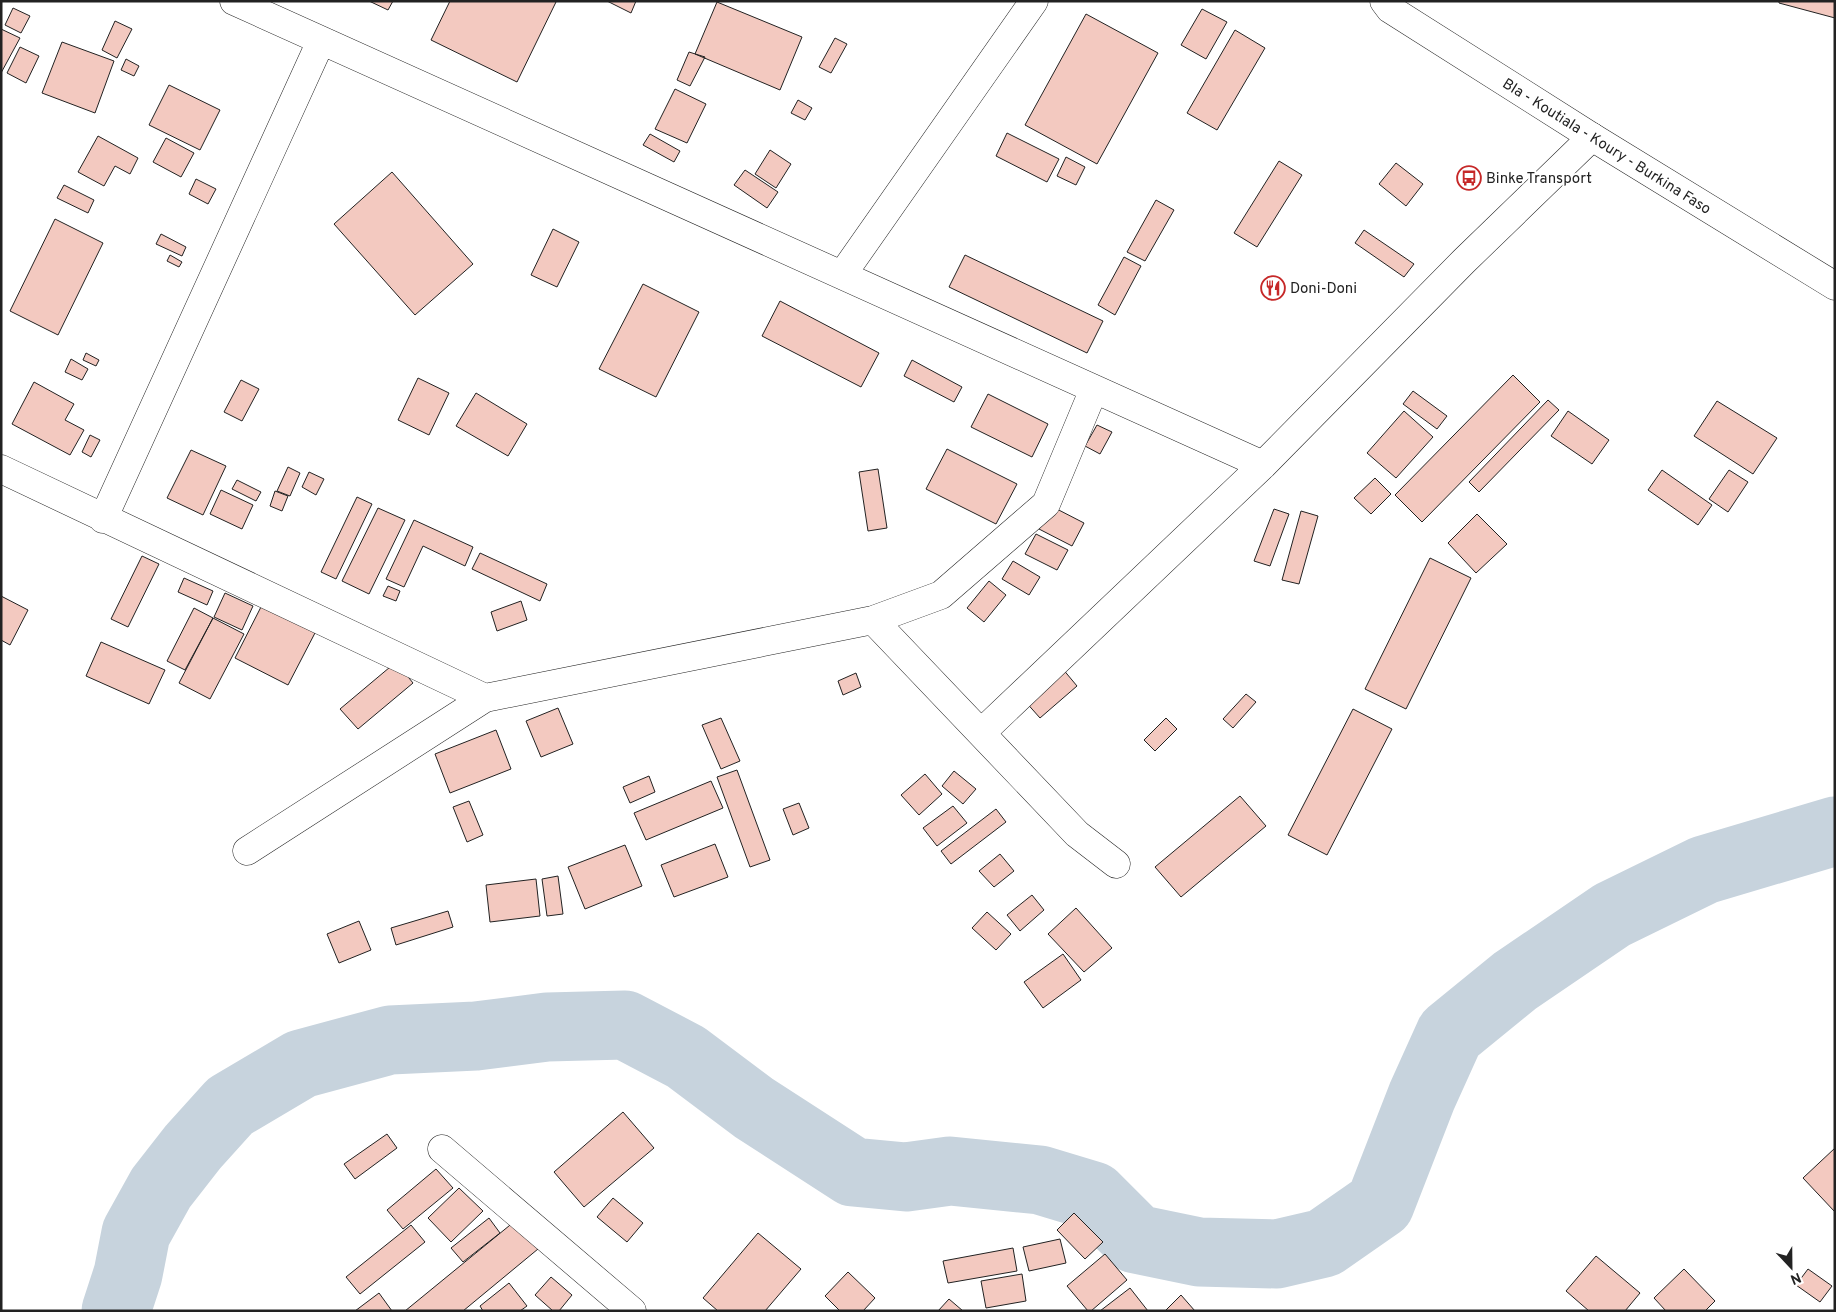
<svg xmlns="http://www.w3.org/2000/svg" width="1836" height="1312" viewBox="0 0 1836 1312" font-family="Overpass,sans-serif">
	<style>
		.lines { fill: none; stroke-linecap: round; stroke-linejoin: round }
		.river { stroke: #c7d3dd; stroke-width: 69 }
		.building { fill: #f3c9c0; stroke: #222 }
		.minor-casing { stroke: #222; stroke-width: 29 }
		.primary-casing { stroke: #222; stroke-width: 29 }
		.minor { stroke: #fff; stroke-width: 28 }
		.primary { stroke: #fff; stroke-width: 28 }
		.labels { text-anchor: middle; stroke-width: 4; stroke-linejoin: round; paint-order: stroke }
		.street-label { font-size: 15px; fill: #222; stroke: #fff }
		.poi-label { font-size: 15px; fill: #222; stroke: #fff; text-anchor: start }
	</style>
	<rect width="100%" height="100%" fill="#fff"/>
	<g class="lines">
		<path class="river" d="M 116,1311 L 128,1274 L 136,1233 L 161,1188 L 193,1147 L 230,1106 L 301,1064 L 390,1040 L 476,1036 L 547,1027 L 625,1025 L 686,1057 L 754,1108 L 853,1172 L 906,1177 L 950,1171 L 1040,1180 L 1093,1196 L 1136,1239 L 1199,1252 L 1277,1254 L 1324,1243 L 1380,1204 L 1422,1096 L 1450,1034 L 1515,981 L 1612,915 L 1704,870 L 1835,831"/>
	</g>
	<path class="building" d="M 369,1 L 393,1 L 388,10 Z
		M 450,1 L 554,1 L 556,2 L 517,82 L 431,40 Z
		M 607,1 L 636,1 L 631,13 Z
		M 1779,1 L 1835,1 L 1835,18 L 1779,3 Z
		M 717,2 L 802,37 L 780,90 L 695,54 Z
		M 13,8 L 30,16 L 21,33 L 5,25 Z
		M 1202,9 L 1227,22 L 1206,59 L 1181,45 Z
		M 1086,14 L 1158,53 L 1097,164 L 1025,125 Z
		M 115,21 L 132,29 L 117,58 L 102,50 Z
		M 1,29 L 20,38 L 1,73 Z
		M 1235,30 L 1265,48 L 1217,130 L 1187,113 Z
		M 835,38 L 847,44 L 831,73 L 819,67 Z
		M 62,42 L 114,61 L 95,113 L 42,93 Z
		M 20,47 L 39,56 L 26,83 L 7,73 Z
		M 689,52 L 705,57 L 690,86 L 677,80 Z
		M 126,59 L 139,66 L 134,76 L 121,70 Z
		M 169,85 L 220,110 L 200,150 L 149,125 Z
		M 675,89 L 706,104 L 687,143 L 655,129 Z
		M 798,100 L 812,108 L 805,120 L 791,113 Z
		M 1007,133 L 1059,159 L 1047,182 L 996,156 Z
		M 650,134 L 680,151 L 674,162 L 643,145 Z
		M 98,136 L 138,158 L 130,174 L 115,166 L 104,186 L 78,172 Z
		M 166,138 L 194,153 L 181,177 L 153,162 Z
		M 770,150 L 791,164 L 776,188 L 755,174 Z
		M 1066,157 L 1085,167 L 1076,185 L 1057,176 Z
		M 1279,161 L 1302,175 L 1257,247 L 1234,233 Z
		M 1396,163 L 1423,184 L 1406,206 L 1379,184 Z
		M 745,170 L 778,192 L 767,208 L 734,185 Z
		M 392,172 L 473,264 L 415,315 L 334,224 Z
		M 196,179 L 216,189 L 208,204 L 189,194 Z
		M 64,185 L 94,200 L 88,213 L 57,198 Z
		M 1156,200 L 1174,210 L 1145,261 L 1127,252 Z
		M 55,219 L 103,243 L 58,335 L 10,311 Z
		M 553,229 L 579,242 L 557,287 L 531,275 Z
		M 1364,230 L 1414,264 L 1404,277 L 1355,243 Z
		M 161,234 L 186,247 L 182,256 L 156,244 Z
		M 170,255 L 182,262 L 179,267 L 167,261 Z
		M 965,255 L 1103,321 L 1087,353 L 949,287 Z
		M 1124,257 L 1141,266 L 1115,315 L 1098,305 Z
		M 643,284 L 699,312 L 656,397 L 599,369 Z
		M 780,301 L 879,353 L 861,387 L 762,336 Z
		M 86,353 L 99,360 L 96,366 L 83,360 Z
		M 71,359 L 88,369 L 82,380 L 65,372 Z
		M 912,360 L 962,387 L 954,402 L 904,376 Z
		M 1513,375 L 1540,402 L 1422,522 L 1395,495 Z
		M 418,378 L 449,393 L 429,435 L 398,420 Z
		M 241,380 L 259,389 L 242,421 L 224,412 Z
		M 34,382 L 74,404 L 65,420 L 84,430 L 70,455 L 12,424 Z
		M 1413,391 L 1447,416 L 1437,429 L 1403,404 Z
		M 476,393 L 527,424 L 508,456 L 456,426 Z
		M 988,394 L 1048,424 L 1032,457 L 971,427 Z
		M 1548,400 L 1559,410 L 1479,492 L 1469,482 Z
		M 1717,401 L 1777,438 L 1753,474 L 1694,436 Z
		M 1404,411 L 1433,437 L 1396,478 L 1367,453 Z
		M 1568,411 L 1609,440 L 1592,464 L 1551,436 Z
		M 1097,425 L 1112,432 L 1100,454 L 1085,446 Z
		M 90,435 L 100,440 L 91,457 L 82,452 Z
		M 947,449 L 1017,484 L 996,524 L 926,489 Z
		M 191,450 L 226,466 L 203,515 L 167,498 Z
		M 288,467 L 300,473 L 290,496 L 277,491 Z
		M 878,469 L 887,528 L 868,531 L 859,472 Z
		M 1662,470 L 1712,505 L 1698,525 L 1648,490 Z
		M 1729,470 L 1748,482 L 1728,512 L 1709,499 Z
		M 309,472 L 324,479 L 316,495 L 302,487 Z
		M 1375,478 L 1391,494 L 1371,514 L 1354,498 Z
		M 237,480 L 261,492 L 256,501 L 232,489 Z
		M 221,490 L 253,505 L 242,529 L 210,514 Z
		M 275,491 L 288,496 L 282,511 L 270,506 Z
		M 357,497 L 372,504 L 336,579 L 321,572 Z
		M 1051,506 L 1084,523 L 1072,546 L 1039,529 Z
		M 378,508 L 405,520 L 369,594 L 342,581 Z
		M 1274,509 L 1289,514 L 1270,566 L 1254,561 Z
		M 1301,511 L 1318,516 L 1299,584 L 1282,580 Z
		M 1477,514 L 1507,544 L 1476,573 L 1448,543 Z
		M 414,520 L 473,547 L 465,566 L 423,546 L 404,587 L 386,579 Z
		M 1036,534 L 1068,550 L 1057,570 L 1025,554 Z
		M 480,553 L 547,584 L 540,601 L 472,569 Z
		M 142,556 L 159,564 L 128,627 L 111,619 Z
		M 1430,558 L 1471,578 L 1406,709 L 1365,689 Z
		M 1013,561 L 1040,577 L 1029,595 L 1002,579 Z
		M 184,578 L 213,591 L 207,605 L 178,592 Z
		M 989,581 L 1006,595 L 984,622 L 967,608 Z
		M 388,586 L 400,591 L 396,601 L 383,596 Z
		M 225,593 L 253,606 L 242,630 L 214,617 Z
		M 1,596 L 28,610 L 10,645 L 1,640 Z
		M 521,601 L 527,620 L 497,631 L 491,612 Z
		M 263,603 L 316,631 L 288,685 L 235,658 Z
		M 194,608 L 213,618 L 185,670 L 167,661 Z
		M 213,618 L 244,634 L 210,699 L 179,683 Z
		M 101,642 L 165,670 L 149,704 L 86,676 Z
		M 396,662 L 413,683 L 358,729 L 340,709 Z
		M 1062,668 L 1077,686 L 1040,718 L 1024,700 Z
		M 856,673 L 861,687 L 843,695 L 838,681 Z
		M 1246,694 L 1256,702 L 1233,728 L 1223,719 Z
		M 558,708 L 573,744 L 541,757 L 526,721 Z
		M 1353,709 L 1392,729 L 1327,855 L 1288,835 Z
		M 721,718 L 740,761 L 721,769 L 702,725 Z
		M 1166,718 L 1177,729 L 1155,751 L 1144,740 Z
		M 496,730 L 511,769 L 450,793 L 435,754 Z
		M 737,770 L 770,860 L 750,867 L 717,777 Z
		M 954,771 L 976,789 L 963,804 L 942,786 Z
		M 925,774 L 942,794 L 919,815 L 901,795 Z
		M 649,776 L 655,792 L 630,803 L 623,787 Z
		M 711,781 L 723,808 L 646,840 L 634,813 Z
		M 1240,796 L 1266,826 L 1181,897 L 1155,867 Z
		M 469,801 L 483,835 L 467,842 L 453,807 Z
		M 799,803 L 809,828 L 793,835 L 783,809 Z
		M 953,806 L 967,823 L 937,846 L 923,828 Z
		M 996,809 L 1006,822 L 951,864 L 941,851 Z
		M 715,844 L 728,877 L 674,897 L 661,865 Z
		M 625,845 L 642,886 L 585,909 L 568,867 Z
		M 1000,854 L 1014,871 L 994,887 L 979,871 Z
		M 558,876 L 563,914 L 547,916 L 542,879 Z
		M 536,879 L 540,916 L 490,922 L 486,885 Z
		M 1032,895 L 1044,910 L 1020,931 L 1007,915 Z
		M 1076,908 L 1112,948 L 1084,972 L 1048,934 Z
		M 448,911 L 453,927 L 396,945 L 391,928 Z
		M 987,912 L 1011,934 L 996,950 L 972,928 Z
		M 359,921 L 371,950 L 339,963 L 327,934 Z
		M 1063,954 L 1081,980 L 1043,1008 L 1024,982 Z
		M 623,1112 L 654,1148 L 584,1207 L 554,1172 Z
		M 387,1134 L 397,1148 L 355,1179 L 344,1164 Z
		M 1835,1148 L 1835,1212 L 1803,1178 Z
		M 436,1169 L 453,1188 L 403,1229 L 387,1210 Z
		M 459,1188 L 483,1211 L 451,1242 L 428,1218 Z
		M 613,1198 L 643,1223 L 627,1242 L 597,1217 Z
		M 1074,1213 L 1103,1242 L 1085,1259 L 1057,1230 Z
		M 489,1218 L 500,1233 L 463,1262 L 451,1248 Z
		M 515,1221 L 538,1249 L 463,1311 L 405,1311 Z
		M 411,1225 L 425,1242 L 360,1294 L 346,1277 Z
		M 758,1233 L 801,1269 L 765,1311 L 718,1311 L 703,1298 Z
		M 1060,1239 L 1066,1263 L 1029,1271 L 1023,1247 Z
		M 1013,1248 L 1017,1271 L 948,1283 L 943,1261 Z
		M 1105,1254 L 1127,1280 L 1091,1311 L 1088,1311 L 1067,1286 Z
		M 1596,1256 L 1640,1293 L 1625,1311 L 1589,1311 L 1566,1291 Z
		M 1684,1269 L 1715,1301 L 1705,1311 L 1666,1311 L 1654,1298 Z
		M 1808,1269 L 1832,1286 L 1820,1302 L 1796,1285 Z
		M 848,1272 L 875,1298 L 863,1311 L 840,1311 L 825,1296 Z
		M 1022,1274 L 1026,1301 L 986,1308 L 981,1281 Z
		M 551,1277 L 572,1295 L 559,1311 L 553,1311 L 535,1295 Z
		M 509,1283 L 527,1306 L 520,1311 L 483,1311 L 480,1306 Z
		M 1130,1288 L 1148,1311 L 1100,1311 Z
		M 379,1293 L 392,1311 L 355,1311 Z
		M 1181,1295 L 1195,1311 L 1165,1311 Z
		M 949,1299 L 963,1311 L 938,1311 Z"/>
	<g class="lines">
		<g class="minor-casing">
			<path id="minor" d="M 234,1 L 1263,465
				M 842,275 L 1034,1
				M 1,469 L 485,698
				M 103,519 L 321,41
				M 873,620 L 1077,834 L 1116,864
				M 981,733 L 1263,465 L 1464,261 L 1592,137
				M 247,851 L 485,698 L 873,620 L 941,595 L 1046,504 L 1094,389
				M 442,1149 L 632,1311"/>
		</g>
		<g class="primary-casing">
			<path id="primary" d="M 1384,1 L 1390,9 L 1592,137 L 1835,286"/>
		</g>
		<use href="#minor" class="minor"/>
		<use href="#primary" class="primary"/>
	</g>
	<defs>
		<g id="bus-ring" transform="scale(1.25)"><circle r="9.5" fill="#fff" stroke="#c62828" stroke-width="1.5"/><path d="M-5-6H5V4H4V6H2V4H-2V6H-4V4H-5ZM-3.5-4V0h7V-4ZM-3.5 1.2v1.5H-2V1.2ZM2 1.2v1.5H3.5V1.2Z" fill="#c62828"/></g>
		<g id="restaurant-ring" transform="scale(1.25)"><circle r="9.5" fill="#fff" stroke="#c62828" stroke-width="1.5"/><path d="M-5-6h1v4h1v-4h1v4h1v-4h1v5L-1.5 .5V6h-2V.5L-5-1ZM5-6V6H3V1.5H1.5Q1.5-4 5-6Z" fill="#c62828"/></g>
	</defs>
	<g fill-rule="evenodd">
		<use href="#bus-ring" x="1469" y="178"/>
		<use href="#restaurant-ring" x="1273" y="288"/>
	</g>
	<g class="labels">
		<g class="street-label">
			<text transform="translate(1607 146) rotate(32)" y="5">Bla - Koutiala - Koury - Burkina Faso</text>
		</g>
		<g class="poi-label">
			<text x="1486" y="183">Binke Transport</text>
			<text x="1290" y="293">Doni-Doni</text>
		</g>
	</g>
	<rect width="1836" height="1312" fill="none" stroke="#222222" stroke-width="5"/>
	<g transform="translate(1791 1267) rotate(158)" stroke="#ffffff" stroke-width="4" paint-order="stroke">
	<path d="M0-4L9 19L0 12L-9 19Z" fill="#222222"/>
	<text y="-8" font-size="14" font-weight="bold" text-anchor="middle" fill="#222222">N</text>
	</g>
</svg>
